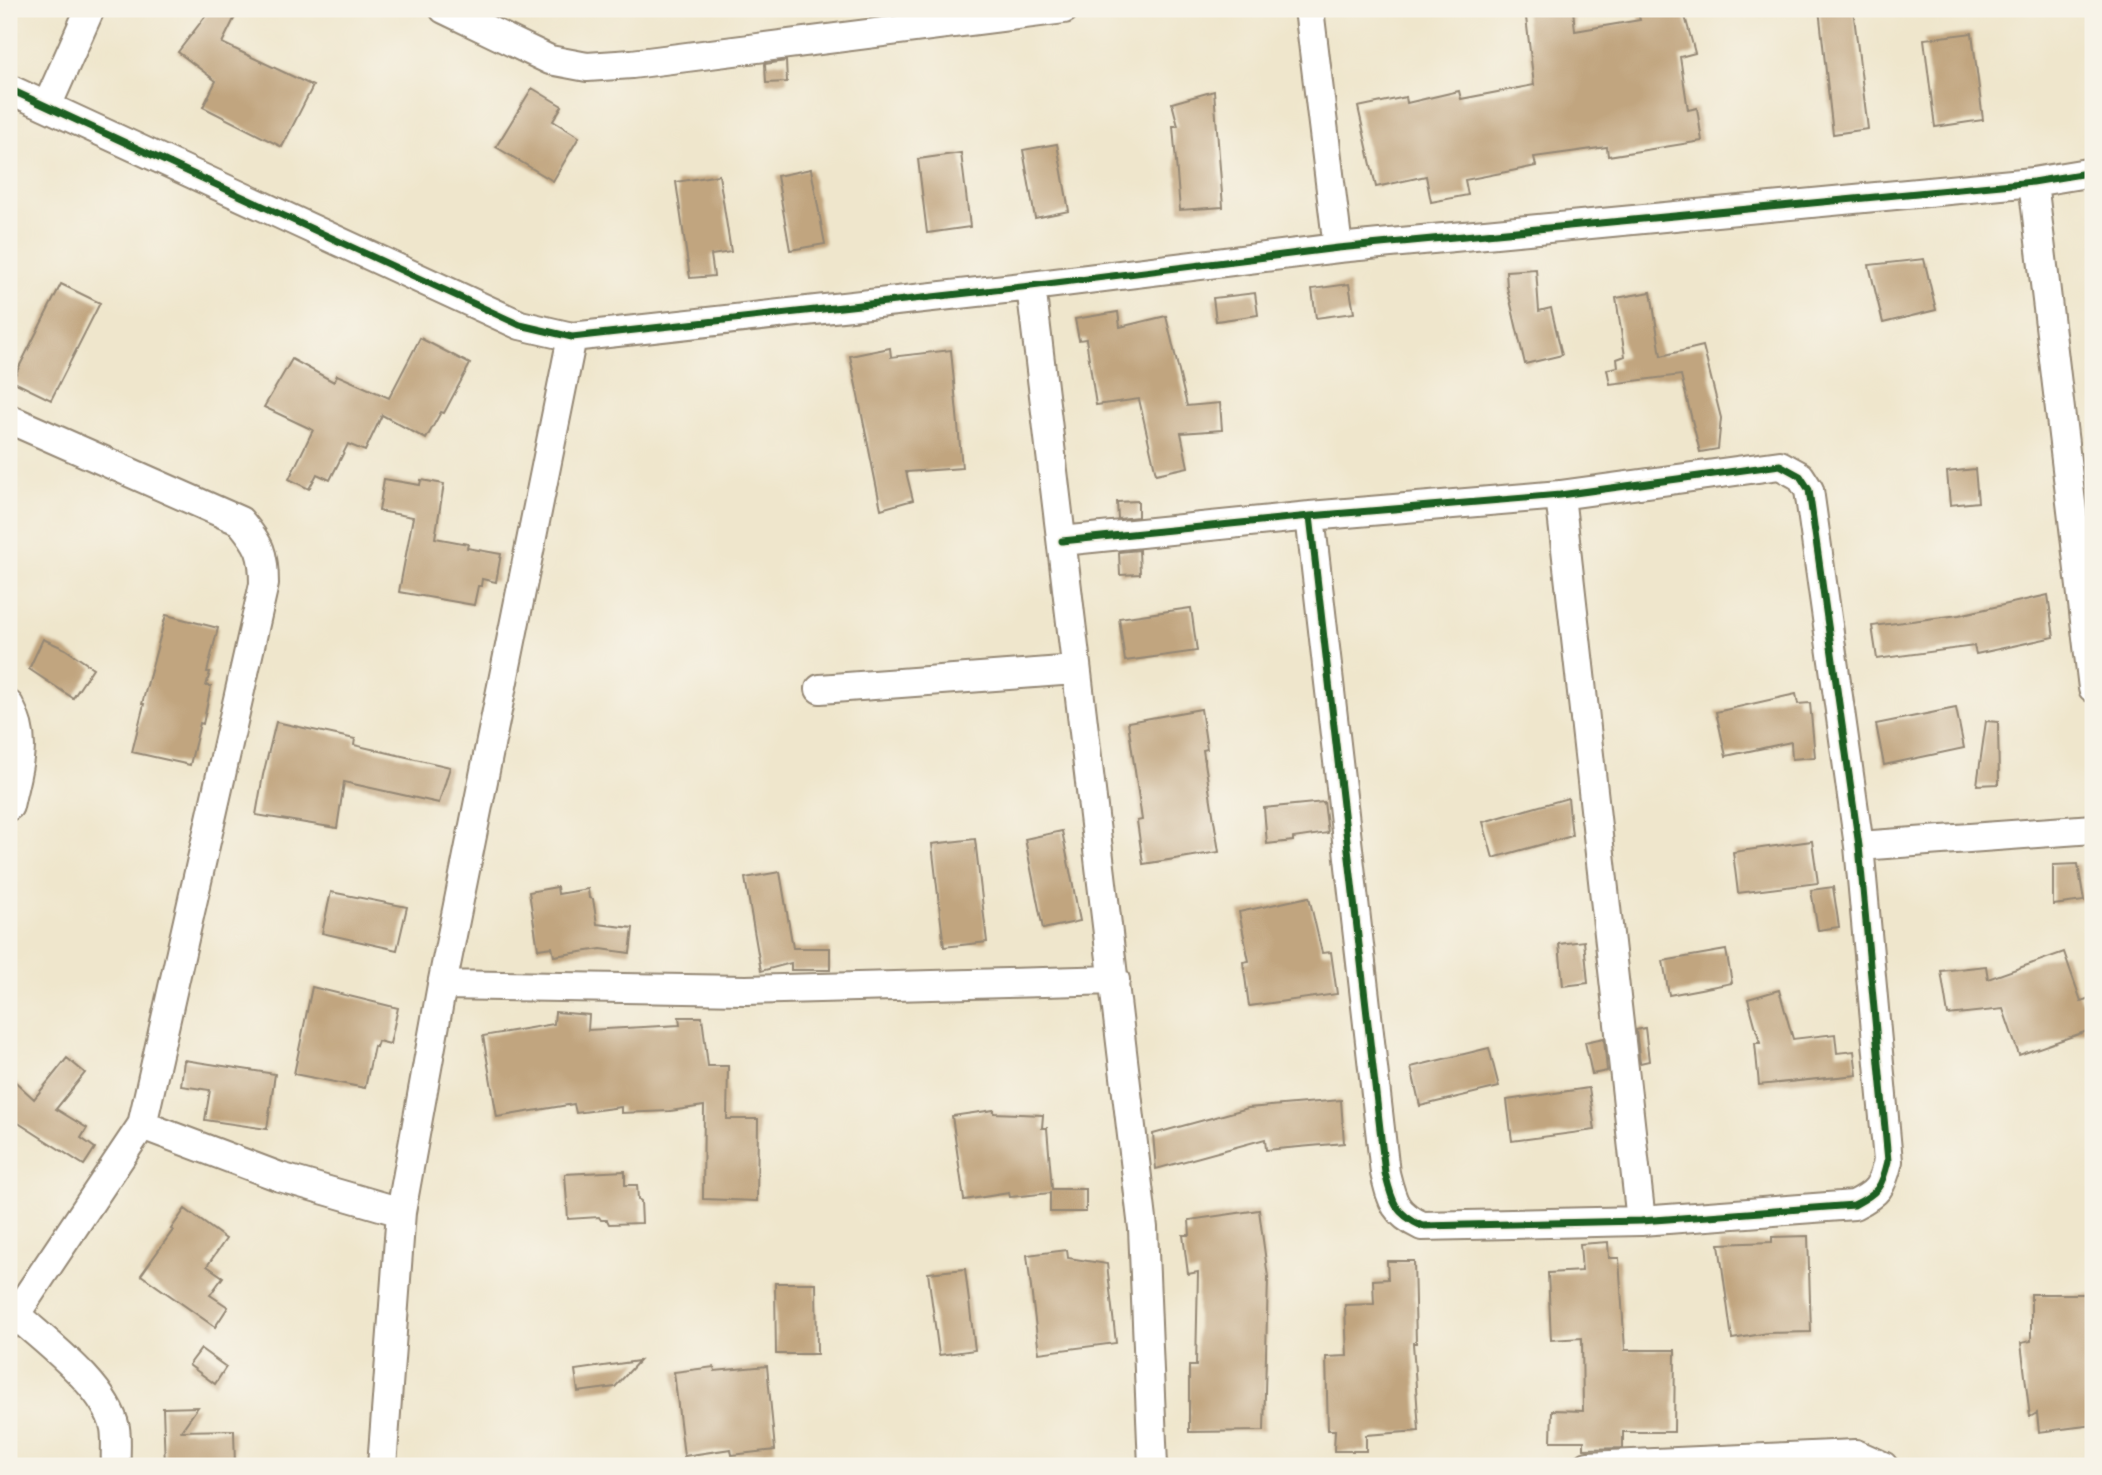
<svg xmlns="http://www.w3.org/2000/svg" width="2102" height="1475" viewBox="0 0 2102 1475" font-family="'Architects Daughter',sans-serif">
	<style>
		.building { fill: #c1a57f }
		.lines { fill: none; stroke-linecap: round; stroke-linejoin: round }
		.minor-casing { stroke: #958875; stroke-width: 32 }
		.minor { stroke: #fff; stroke-width: 28 }
		.cycleway-casing { stroke: #f7f3e8; stroke-width: 11 }
		.cycleway { stroke: #1b5e20; stroke-width: 7 }
	</style>
	<rect width="100%" height="100%" fill="#f7f3e8"/>
	<filter id="ink" filterUnits="userSpaceOnUse"><feTurbulence type="fractalNoise" baseFrequency=".0143" numOctaves="2"/><feDisplacementMap in="SourceGraphic" scale="14" xChannelSelector="R" yChannelSelector="G"/><feConvolveMatrix kernelMatrix="1 2 1 2 8 2 1 2 1" color-interpolation-filters="sRGB"/></filter>
	<filter id="wash" filterUnits="userSpaceOnUse"><feTurbulence type="fractalNoise" baseFrequency=".00686" numOctaves="4" result="noise"/><feDisplacementMap in="SourceGraphic" scale="28" xChannelSelector="R" yChannelSelector="G"/><feGaussianBlur stdDeviation="1.57" result="paint"/><feColorMatrix in="noise" values="0 0 0 0 0 0 0 0 0 0 0 0 0 0 0 0 0 1.4 0 .05"/><feComposite in="paint" operator="in"/></filter>
	<g filter="url(#wash)">
		<rect width="100%" height="100%" fill="#efe6cc"/>
		<g id="blocks">
			<path class="building" d="M 211,9 L 239,9 L 222,43 L 313,86 L 282,147 L 203,107 L 216,81 L 178,52 Z
				M 1525,9 L 1573,9 L 1575,31 L 1640,20 L 1637,9 L 1683,9 L 1695,53 L 1680,57 L 1688,110 L 1697,108 L 1702,141 L 1608,156 L 1607,147 L 1534,157 L 1536,166 L 1465,180 L 1468,195 L 1431,202 L 1426,176 L 1376,187 L 1358,107 L 1406,97 L 1407,103 L 1459,91 L 1461,99 L 1534,85 Z
				M 1819,9 L 1853,9 L 1868,129 L 1833,134 Z
				M 1972,33 L 1983,120 L 1935,127 L 1924,39 Z
				M 786,61 L 787,82 L 766,83 L 765,64 Z
				M 532,88 L 562,106 L 553,121 L 579,137 L 553,181 L 496,147 Z
				M 1214,91 L 1223,207 L 1180,210 L 1173,126 L 1178,126 L 1172,103 Z
				M 1057,144 L 1069,211 L 1035,218 L 1023,150 Z
				M 961,153 L 970,227 L 927,233 L 918,159 Z
				M 811,169 L 825,244 L 790,250 L 777,176 Z
				M 719,175 L 731,252 L 711,255 L 714,276 L 690,278 L 676,182 Z
				M 1924,259 L 1936,310 L 1883,323 L 1869,265 Z
				M 1536,269 L 1539,311 L 1551,308 L 1562,355 L 1525,364 L 1507,287 L 1506,271 Z
				M 61,284 L 100,303 L 51,400 L 12,381 Z
				M 1349,284 L 1354,313 L 1316,318 L 1312,289 Z
				M 1651,292 L 1661,356 L 1703,346 L 1721,418 L 1718,449 L 1700,452 L 1681,375 L 1610,384 L 1607,369 L 1618,367 L 1617,359 L 1625,356 L 1616,298 Z
				M 1255,293 L 1258,315 L 1216,321 L 1213,298 Z
				M 1118,312 L 1120,327 L 1166,316 L 1187,406 L 1220,403 L 1222,430 L 1181,433 L 1188,467 L 1156,474 L 1139,399 L 1096,405 L 1086,339 L 1079,340 L 1075,319 Z
				M 420,338 L 470,364 L 444,413 L 441,412 L 426,439 L 382,415 L 365,451 L 348,444 L 330,480 L 317,474 L 309,489 L 289,479 L 313,430 L 264,407 L 292,359 L 334,382 L 337,375 L 389,398 Z
				M 890,348 L 891,357 L 951,350 L 962,468 L 906,472 L 913,500 L 881,509 L 850,356 Z
				M 1975,469 L 1978,502 L 1950,505 L 1947,472 Z
				M 384,479 L 420,485 L 421,480 L 444,484 L 435,538 L 468,544 L 467,548 L 501,554 L 496,582 L 482,579 L 481,586 L 478,586 L 474,605 L 399,592 L 413,517 L 379,511 Z
				M 1138,501 L 1138,517 L 1118,519 L 1117,502 Z
				M 1139,550 L 1140,574 L 1120,575 L 1119,552 Z
				M 2048,595 L 2054,637 L 1976,654 L 1974,646 L 1877,659 L 1872,626 L 1959,615 Z
				M 1191,608 L 1197,651 L 1125,661 L 1119,618 Z
				M 166,615 L 218,628 L 207,672 L 210,672 L 206,686 L 211,686 L 203,724 L 200,723 L 190,765 L 132,752 L 144,704 L 142,704 Z
				M 43,639 L 65,649 L 93,668 L 73,698 L 29,669 Z
				M 1796,694 L 1798,704 L 1810,703 L 1815,757 L 1792,759 L 1791,742 L 1726,756 L 1716,712 Z
				M 1956,708 L 1964,748 L 1884,765 L 1876,724 Z
				M 1201,709 L 1207,749 L 1203,750 L 1219,852 L 1143,864 L 1137,821 L 1142,820 L 1128,722 Z
				M 1986,721 L 1998,722 L 1999,784 L 1977,785 Z
				M 276,722 L 355,739 L 354,745 L 450,767 L 439,803 L 344,782 L 337,828 L 256,815 L 263,775 Z
				M 1568,798 L 1572,836 L 1493,858 L 1483,822 Z
				M 1324,802 L 1328,833 L 1293,838 L 1293,841 L 1267,844 L 1264,808 Z
				M 1062,831 L 1080,921 L 1043,929 L 1025,839 Z
				M 975,839 L 987,942 L 944,947 L 932,844 Z
				M 1812,841 L 1818,883 L 1738,893 L 1733,852 Z
				M 2078,864 L 2084,901 L 2053,905 L 2053,865 Z
				M 780,872 L 793,948 L 830,948 L 830,970 L 791,970 L 791,963 L 761,971 L 745,878 Z
				M 557,887 L 558,894 L 588,889 L 589,898 L 593,899 L 597,924 L 633,928 L 630,953 L 601,949 L 554,956 L 552,947 L 538,949 L 529,892 Z
				M 1833,887 L 1839,927 L 1818,930 L 1811,890 Z
				M 331,892 L 407,907 L 397,950 L 322,933 Z
				M 1309,897 L 1322,953 L 1331,952 L 1337,994 L 1249,1006 L 1243,962 L 1249,961 L 1239,912 Z
				M 1584,941 L 1588,983 L 1563,986 L 1559,944 Z
				M 1726,950 L 1732,983 L 1669,995 L 1663,961 Z
				M 2064,952 L 2081,1001 L 2093,997 L 2093,1029 L 2019,1055 L 2003,1009 L 1948,1015 L 1941,971 L 1986,966 L 1988,979 Z
				M 312,987 L 398,1008 L 390,1044 L 378,1041 L 376,1047 L 374,1046 L 365,1088 L 294,1074 Z
				M 1779,990 L 1793,1039 L 1835,1034 L 1837,1053 L 1854,1051 L 1857,1075 L 1759,1085 L 1755,1043 L 1760,1043 L 1748,999 Z
				M 555,1012 L 589,1015 L 588,1030 L 680,1025 L 679,1017 L 702,1017 L 708,1066 L 728,1066 L 727,1119 L 758,1119 L 757,1201 L 703,1199 L 704,1106 L 670,1111 L 621,1113 L 621,1107 L 576,1113 L 574,1104 L 497,1117 L 483,1036 L 554,1024 Z
				M 1645,1028 L 1649,1061 L 1640,1063 L 1636,1030 Z
				M 1604,1038 L 1607,1071 L 1592,1074 L 1585,1042 Z
				M 1489,1048 L 1499,1087 L 1420,1106 L 1411,1067 Z
				M 67,1058 L 85,1073 L 56,1109 L 87,1128 L 81,1138 L 95,1148 L 84,1165 L 9,1117 L 9,1076 L 34,1099 Z
				M 184,1060 L 275,1074 L 267,1129 L 205,1120 L 210,1090 L 181,1086 Z
				M 1589,1088 L 1595,1130 L 1512,1141 L 1507,1100 Z
				M 1341,1100 L 1344,1143 L 1266,1150 L 1265,1139 L 1156,1169 L 1153,1134 L 1248,1108 Z
				M 994,1110 L 994,1113 L 1043,1115 L 1042,1128 L 1047,1128 L 1052,1189 L 1086,1189 L 1086,1212 L 1050,1212 L 1050,1193 L 1010,1197 L 1009,1193 L 964,1200 L 952,1116 Z
				M 625,1171 L 625,1185 L 637,1185 L 638,1199 L 641,1201 L 642,1223 L 609,1224 L 607,1220 L 601,1220 L 599,1217 L 568,1219 L 565,1174 Z
				M 185,1209 L 226,1239 L 207,1266 L 223,1277 L 210,1295 L 228,1307 L 215,1327 L 141,1275 L 173,1230 L 171,1229 Z
				M 1259,1210 L 1268,1277 L 1264,1431 L 1189,1432 L 1189,1366 L 1196,1366 L 1198,1272 L 1188,1274 L 1183,1235 L 1190,1235 L 1189,1220 Z
				M 1808,1236 L 1811,1332 L 1768,1333 L 1732,1339 L 1719,1244 L 1772,1242 L 1772,1237 Z
				M 1608,1242 L 1609,1258 L 1619,1258 L 1625,1350 L 1675,1350 L 1674,1432 L 1623,1432 L 1623,1448 L 1584,1449 L 1584,1441 L 1551,1441 L 1552,1410 L 1583,1411 L 1582,1338 L 1551,1340 L 1548,1273 L 1582,1271 L 1580,1244 Z
				M 1067,1250 L 1068,1258 L 1107,1264 L 1116,1343 L 1039,1353 L 1027,1255 Z
				M 1387,1261 L 1414,1261 L 1416,1343 L 1413,1343 L 1419,1431 L 1366,1435 L 1366,1451 L 1334,1451 L 1335,1430 L 1328,1430 L 1326,1357 L 1347,1356 L 1345,1305 L 1374,1304 L 1373,1280 L 1388,1279 Z
				M 965,1269 L 975,1350 L 939,1355 L 928,1273 Z
				M 775,1283 L 816,1283 L 817,1354 L 776,1354 Z
				M 2031,1294 L 2093,1294 L 2093,1425 L 2039,1432 L 2037,1413 L 2030,1417 L 2021,1343 L 2031,1341 Z
				M 201,1349 L 226,1367 L 215,1384 L 189,1365 Z
				M 639,1361 L 615,1387 L 578,1392 L 575,1370 Z
				M 767,1366 L 775,1450 L 732,1455 L 731,1449 L 684,1456 L 674,1372 L 714,1367 L 715,1371 Z
				M 198,1407 L 181,1431 L 234,1430 L 235,1466 L 165,1466 L 163,1408 Z"/>
		</g>
	</g>
	<g filter="url(#ink)">
		<use href="#blocks" fill-opacity="0" stroke="#958875" stroke-width="2"/>
		<g class="lines">
			<g class="minor-casing">
				<path id="minor" d="M 444,9 L 550,60 L 587,67 L 632,64 L 1064,9
					M 1309,9 L 1338,248
					M 9,89 L 520,325 L 572,337 L 1031,286 L 1338,248 L 2033,182 L 2093,172
					M 47,106 L 90,9
					M 2033,182 L 2093,688
					M 1031,286 L 1143,1228 L 1153,1466
					M 9,419 L 240,521 C 260,545 264,553 264,584 L 142,1125 L 9,1324
					M 1560,495 L 1641,1221
					M 1062,541 L 1310,516 L 1560,495 L 1780,465 L 1800,476 L 1809,490 L 1859,846 L 1888,1161 C 1882,1187 1878,1193 1854,1205 L 1641,1221 L 1422,1226 C 1394,1213 1392,1201 1385,1173 L 1310,516
					M 820,689 L 1075,670
					M 9,705 C 29,742 17,767 9,806
					M 1859,846 L 2093,829
					M 442,985 L 746,990 L 1115,980
					M 142,1125 L 280,1177 L 401,1212
					M 16,1315 C 47,1343 106,1386 115,1428 C 117,1440 115,1454 116,1466
					M 382,1466 L 401,1212 L 442,985 L 572,337
					M 1588,1466 L 1856,1454 L 1883,1466"/>
			</g>
			<use href="#minor" class="minor"/>
			<g class="cycleway-casing">
				<path id="cycleway" d="M 9,89 L 520,325 L 572,337 L 1031,286 L 1338,248 L 2033,182 L 2093,172
					M 1062,541 L 1310,516 L 1560,495 L 1780,465 L 1800,476 L 1809,490 L 1859,846 L 1888,1161 C 1882,1187 1878,1193 1854,1205 L 1641,1221 L 1422,1226 C 1394,1213 1392,1201 1385,1173 L 1310,516"/>
			</g>
			<use href="#cycleway" class="cycleway"/>
		</g>
	</g>
	<rect width="2102" height="1475" fill="none" stroke="#f7f3e8" stroke-width="35"/>
</svg>
